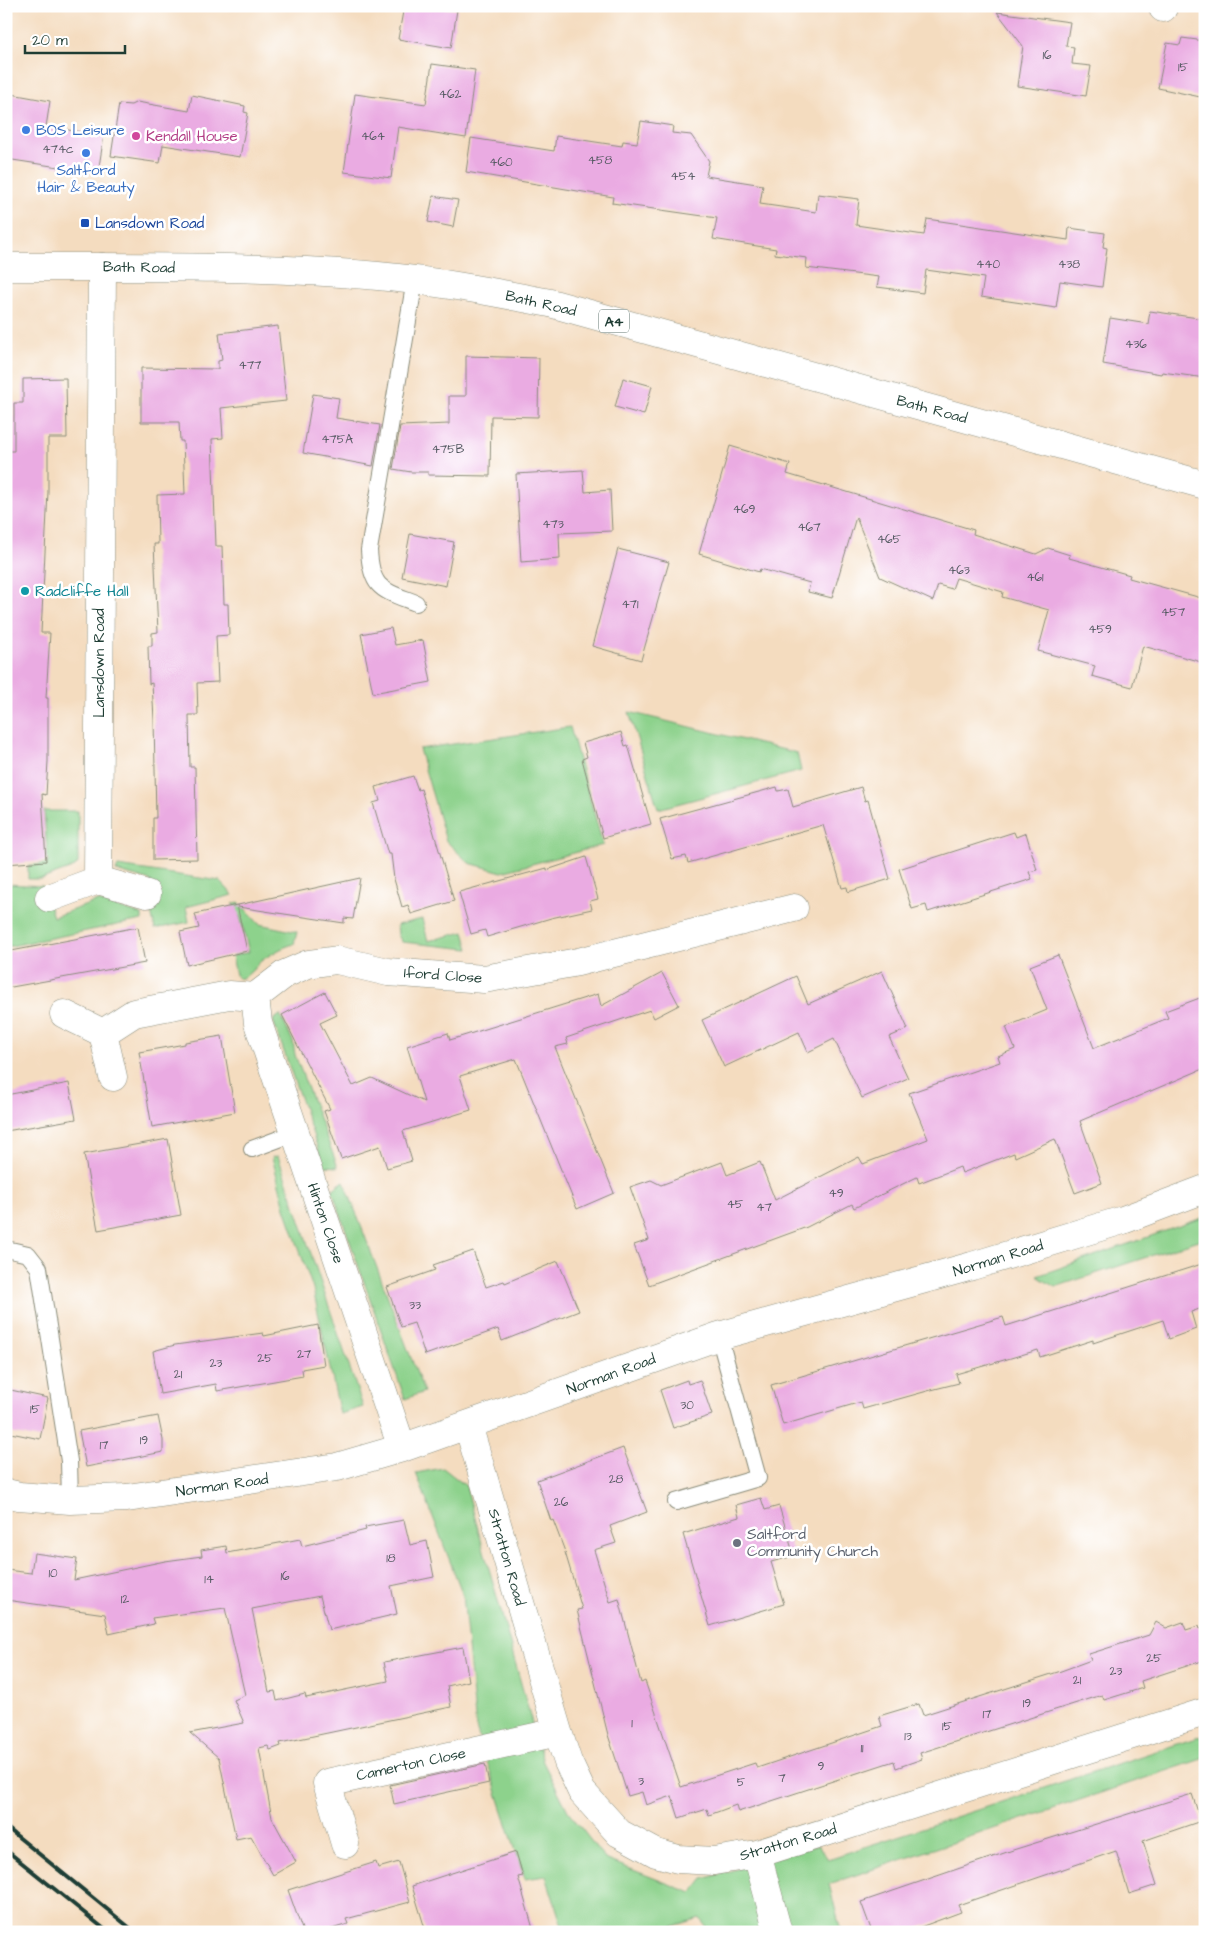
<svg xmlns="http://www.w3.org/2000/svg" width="1211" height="1938" viewBox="0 0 1211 1938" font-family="'Architects Daughter',sans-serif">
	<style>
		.green { fill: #8dd28c; stroke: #568860 }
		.building { fill: #eaabe2 }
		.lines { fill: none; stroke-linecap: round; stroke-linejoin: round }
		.lane-casing { stroke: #8a8c7a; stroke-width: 18 }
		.street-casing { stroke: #8a8c7a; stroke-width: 29 }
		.highway-casing { stroke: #8a8c7a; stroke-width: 29 }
		.lane { stroke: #fff; stroke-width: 16 }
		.street { stroke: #fff; stroke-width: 28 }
		.highway { stroke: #fff; stroke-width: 28 }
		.rail { stroke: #1f3d34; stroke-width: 4 }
		.shop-dot { fill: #3f7fe0; stroke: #fff; stroke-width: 2 }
		.hotel-dot { fill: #d1479c; stroke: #fff; stroke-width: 2 }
		.transit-dot { fill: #1a4fb4; stroke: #fff; stroke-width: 2 }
		.culture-dot { fill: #0f9aa8; stroke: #fff; stroke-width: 2 }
		.worship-dot { fill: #6b7280; stroke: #fff; stroke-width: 2 }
		.labels { text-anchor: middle; stroke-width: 5; stroke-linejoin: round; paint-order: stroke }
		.number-label { font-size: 12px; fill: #525860 }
		.shield { fill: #fff; stroke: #627771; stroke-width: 1 }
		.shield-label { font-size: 14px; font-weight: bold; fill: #1f3d34 }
		.shop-label { font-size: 15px; fill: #366cbe; stroke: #fff; text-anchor: start }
		.hotel-label { font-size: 15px; fill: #b23c85; stroke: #fff; text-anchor: start }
		.transit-label { font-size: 15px; fill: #164399; stroke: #fff; text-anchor: start }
		.street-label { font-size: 15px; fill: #1f3d34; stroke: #fff }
		.culture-label { font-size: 15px; fill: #0d838f; stroke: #fff; text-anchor: start }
		.worship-label { font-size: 15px; fill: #5b616d; stroke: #fff; text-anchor: start }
	</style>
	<rect width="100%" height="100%" fill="#fff"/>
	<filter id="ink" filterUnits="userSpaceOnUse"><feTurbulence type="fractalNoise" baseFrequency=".02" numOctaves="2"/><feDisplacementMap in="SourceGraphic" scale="10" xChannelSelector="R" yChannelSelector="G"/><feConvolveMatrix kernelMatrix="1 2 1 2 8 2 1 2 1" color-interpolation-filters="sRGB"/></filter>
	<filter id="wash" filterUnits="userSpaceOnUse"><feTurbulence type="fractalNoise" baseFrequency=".0096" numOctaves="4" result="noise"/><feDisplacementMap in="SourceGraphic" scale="20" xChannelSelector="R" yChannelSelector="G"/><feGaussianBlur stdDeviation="1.12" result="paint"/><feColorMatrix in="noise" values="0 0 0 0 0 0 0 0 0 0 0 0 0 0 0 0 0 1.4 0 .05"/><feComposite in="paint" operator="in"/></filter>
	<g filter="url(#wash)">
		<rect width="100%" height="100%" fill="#f4dcbf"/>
		<path class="green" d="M 629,712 L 797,753 L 801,771 L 658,809 Z
			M 570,727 L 603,845 L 502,872 L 469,863 L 446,841 L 419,749 Z
			M 44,811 L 78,811 L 78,863 L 75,867 L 42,879 L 28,879 L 28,866 L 48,863 Z
			M 118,866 L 220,881 L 233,895 L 186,907 L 189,922 L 155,929 L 150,908 L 145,906 L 151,881 L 116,871 Z
			M 6,884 L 43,886 L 53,917 L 98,901 L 142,915 L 142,920 L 6,947 Z
			M 239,902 L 259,924 L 297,932 L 294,944 C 282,947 271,954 261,961 C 254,968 249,976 239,979 L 236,975 L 232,956 L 249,952 L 240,916 L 236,916 L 233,904 Z
			M 422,919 L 428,941 L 464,932 L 469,949 L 402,942 L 398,935 L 397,925 Z
			M 280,1015 L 293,1041 L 295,1055 L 338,1167 L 324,1166 L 273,1020 Z
			M 278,1156 L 363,1407 L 340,1414 L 313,1289 L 285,1208 L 272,1157 Z
			M 344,1181 L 424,1392 L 405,1399 L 332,1190 Z
			M 1205,1217 L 1205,1238 L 1055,1287 L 1037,1276 Z
			M 443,1468 L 466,1486 L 543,1762 L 568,1811 L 605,1859 L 692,1893 L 703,1879 L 818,1845 L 828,1859 L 1205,1735 L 1205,1758 L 829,1884 L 841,1932 L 709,1932 L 700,1918 L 654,1932 L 564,1932 L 546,1876 L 525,1879 L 476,1728 L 463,1595 L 416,1473 Z"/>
		<g id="blocks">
			<path class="building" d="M 404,6 L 432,6 L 457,10 L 451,48 L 398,39 Z
				M 997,12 L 1070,22 L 1066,46 L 1074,47 L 1072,64 L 1091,66 L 1086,96 L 1017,86 L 1023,46 Z
				M 1182,38 L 1205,41 L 1205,98 L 1158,88 L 1167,43 L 1180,45 Z
				M 432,64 L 475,70 L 466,138 L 398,127 L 391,178 L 344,172 L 355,94 L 426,104 Z
				M 6,93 L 50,101 L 46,127 L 104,135 L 98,173 L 6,159 Z
				M 192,95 L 245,106 L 244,112 L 248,113 L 240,157 L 163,145 L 160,163 L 111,156 L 119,104 L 131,105 L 137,102 L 189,111 Z
				M 641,121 L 673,126 L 672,133 L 691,135 L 709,161 L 706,176 L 763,185 L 760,204 L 816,212 L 818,194 L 859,199 L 856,225 L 924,235 L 927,219 L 1068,240 L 1069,228 L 1105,233 L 1103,247 L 1107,248 L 1102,287 L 1060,281 L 1056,308 L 981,297 L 984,278 L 926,270 L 923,293 L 877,287 L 879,277 L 806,268 L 807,258 L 775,254 L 776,249 L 713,239 L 717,218 L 612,203 L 613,197 L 466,172 L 471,138 L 554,151 L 556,136 L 622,146 L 623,141 L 637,143 Z
				M 433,196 L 458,200 L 453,227 L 428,222 Z
				M 1150,311 L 1205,319 L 1205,378 L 1162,372 L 1161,374 L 1103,364 L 1110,318 L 1148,324 Z
				M 278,326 L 286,401 L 221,408 L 223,438 L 212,439 L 216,546 L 222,546 L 224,604 L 228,604 L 229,635 L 216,636 L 218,682 L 197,683 L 198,715 L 189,715 L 190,767 L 195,767 L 197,859 L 153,860 L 153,818 L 156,818 L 154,720 L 152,683 L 149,684 L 148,646 L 152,646 L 152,633 L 158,632 L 154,544 L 158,544 L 157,495 L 185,494 L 183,441 L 180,441 L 179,422 L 141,422 L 141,368 L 218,369 L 218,361 L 222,360 L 219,333 Z
				M 466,356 L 539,358 L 538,417 L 491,416 L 490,476 L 428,475 L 428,472 L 411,472 L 393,469 L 400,426 L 449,424 L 449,396 L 466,396 Z
				M 66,378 L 67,438 L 48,438 L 48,492 L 41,633 L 50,633 L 46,698 L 48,698 L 48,761 L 46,795 L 42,794 L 46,861 L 6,864 L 6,451 L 14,451 L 14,403 L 23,403 L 23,379 Z
				M 623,378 L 652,386 L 644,415 L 615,407 Z
				M 313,394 L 339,398 L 336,418 L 380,425 L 373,466 L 303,453 Z
				M 730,446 L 790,464 L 787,474 L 974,530 L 973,534 L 1036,554 L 1048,548 L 1070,555 L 1069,558 L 1130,575 L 1129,578 L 1205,599 L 1205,663 L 1143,646 L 1132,687 L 1092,676 L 1095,666 L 1038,651 L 1049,610 L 1002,597 L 1003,592 L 956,578 L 952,589 L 938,585 L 933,601 L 880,577 L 856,517 L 832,598 L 808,592 L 810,583 L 760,569 L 759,572 L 699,554 Z
				M 583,470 L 585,492 L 610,490 L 612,531 L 559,533 L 560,559 L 521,562 L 516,474 Z
				M 410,534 L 454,542 L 446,586 L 402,577 Z
				M 618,549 L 669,562 L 641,660 L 592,646 Z
				M 391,628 L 395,645 L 423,640 L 431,682 L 373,693 L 361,634 Z
				M 621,732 L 625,746 L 628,745 L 651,824 L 603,838 L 582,759 L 587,757 L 583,743 Z
				M 413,776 L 418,790 L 421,789 L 454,901 L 411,914 L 408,905 L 402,907 L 394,879 L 391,854 L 388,854 L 373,803 L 380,801 L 376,787 Z
				M 777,787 L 778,791 L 788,789 L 793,807 L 861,787 L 865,801 L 868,800 L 890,879 L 848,892 L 847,887 L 842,888 L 823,825 L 688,863 L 686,856 L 672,859 L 660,819 Z
				M 1014,832 L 1016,837 L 1026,833 L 1037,870 L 1029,872 L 1032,879 L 928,912 L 926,905 L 912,909 L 899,869 Z
				M 586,857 L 598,899 L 590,901 L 592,909 L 551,918 L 487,937 L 485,930 L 471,934 L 459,892 L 547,868 L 547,870 Z
				M 360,878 L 353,919 L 344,918 L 344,923 L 238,907 L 238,905 Z
				M 237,905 L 247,951 L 187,965 L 180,932 L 199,928 L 195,914 Z
				M 138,927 L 145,963 L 6,988 L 6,952 Z
				M 1058,955 L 1094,1048 L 1168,1018 L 1165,1011 L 1205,996 L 1205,1068 L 1080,1121 L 1102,1183 L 1075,1193 L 1055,1139 L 1015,1157 L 1014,1153 L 962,1173 L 960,1167 L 919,1183 L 917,1177 L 854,1208 L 852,1204 L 807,1227 L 649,1285 L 634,1245 L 649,1240 L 630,1187 L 651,1180 L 661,1185 L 722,1162 L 727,1175 L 760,1162 L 775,1200 L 859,1157 L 863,1164 L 928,1139 L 909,1093 L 1000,1062 L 998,1056 L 1015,1049 L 1006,1027 L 1047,1010 L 1030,966 Z
				M 882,971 L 908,1029 L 889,1037 L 908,1078 L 862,1098 L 834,1039 L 808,1052 L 799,1032 L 724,1067 L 702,1020 L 796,976 L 808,1004 Z
				M 662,973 L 679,1005 L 654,1018 L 650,1010 L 566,1038 L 568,1044 L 555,1047 L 614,1193 L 577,1209 L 516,1059 L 460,1076 L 471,1110 L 403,1131 L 412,1161 L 387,1168 L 380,1146 L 341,1159 L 324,1111 L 330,1109 L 282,1015 L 325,992 L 337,1015 L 320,1023 L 353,1086 L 372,1078 L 424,1102 L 407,1046 L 448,1033 L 450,1040 L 598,994 L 601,1006 Z
				M 222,1036 L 235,1112 L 152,1127 L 139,1052 L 185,1044 L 185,1042 Z
				M 69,1083 L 76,1119 L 6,1131 L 6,1095 Z
				M 168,1139 L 181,1215 L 98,1230 L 84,1154 Z
				M 473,1251 L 486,1287 L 504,1281 L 505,1283 L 558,1261 L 579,1311 L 502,1341 L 498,1329 L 425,1355 L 414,1323 L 401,1327 L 387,1287 L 435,1270 L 433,1265 Z
				M 1205,1263 L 1205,1307 L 1191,1312 L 1196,1329 L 1169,1339 L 1163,1320 L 1093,1343 L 1093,1340 L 1040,1357 L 1038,1350 L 987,1365 L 956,1374 L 959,1383 L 931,1390 L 863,1409 L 861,1402 L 783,1425 L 771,1385 L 1003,1317 L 1006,1326 Z
				M 318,1325 L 324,1365 L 302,1369 L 303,1376 L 217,1391 L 216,1384 L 160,1394 L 153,1351 L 175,1345 L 263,1333 L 264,1336 Z
				M 687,1380 L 688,1384 L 700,1380 L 712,1415 L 673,1428 L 660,1390 Z
				M 6,1389 L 48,1398 L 40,1439 L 6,1432 Z
				M 158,1416 L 163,1440 L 163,1452 L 86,1467 L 79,1431 Z
				M 623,1448 L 647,1512 L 610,1526 L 616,1543 L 594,1550 L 610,1602 L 619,1599 L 641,1683 L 645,1681 L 681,1787 L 755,1763 L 757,1768 L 882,1726 L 879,1716 L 919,1704 L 923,1715 L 1061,1671 L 1091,1660 L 1089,1654 L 1149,1635 L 1156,1622 L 1166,1628 L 1183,1622 L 1186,1630 L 1199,1626 L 1200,1629 L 1205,1627 L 1205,1660 L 1141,1681 L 1143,1688 L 1104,1700 L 1102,1695 L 920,1753 L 922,1759 L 896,1768 L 894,1761 L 738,1812 L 736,1805 L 709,1815 L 707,1809 L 679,1818 L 672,1796 L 646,1805 L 642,1792 L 628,1796 L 608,1735 L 577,1610 L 582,1609 L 564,1549 L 553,1520 L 551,1521 L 537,1480 Z
				M 761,1498 L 765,1510 L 779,1506 L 794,1556 L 771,1562 L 784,1604 L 710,1626 L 683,1534 L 739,1517 L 736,1505 Z
				M 404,1520 L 410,1545 L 427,1541 L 434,1577 L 391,1586 L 397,1614 L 329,1630 L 320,1596 L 252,1609 L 269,1692 L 275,1691 L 277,1701 L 305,1694 L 306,1698 L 388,1681 L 384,1662 L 463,1647 L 469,1681 L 447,1686 L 451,1707 L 280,1743 L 281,1746 L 270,1750 L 268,1746 L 259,1748 L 272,1818 L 296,1862 L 273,1875 L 251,1836 L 236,1839 L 219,1758 L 190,1733 L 244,1723 L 234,1700 L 245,1695 L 225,1608 L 152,1618 L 154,1624 L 109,1634 L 105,1614 L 6,1600 L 6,1570 L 31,1573 L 34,1553 L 77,1559 L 74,1580 L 165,1561 L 202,1556 L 201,1550 L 226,1546 L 227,1553 L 300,1539 L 302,1546 L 366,1530 L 365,1527 Z
				M 485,1764 L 489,1783 L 394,1804 L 390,1785 Z
				M 1192,1794 L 1201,1821 L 1143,1841 L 1157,1885 L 1129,1894 L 1116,1851 L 958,1905 L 961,1912 L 907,1932 L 872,1932 L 861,1902 L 1013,1850 Z
				M 516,1852 L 523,1876 L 518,1877 L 534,1932 L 426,1932 L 412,1886 Z
				M 376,1862 L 378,1868 L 399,1862 L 410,1902 L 346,1919 L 348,1924 L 322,1932 L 303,1932 L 288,1890 Z"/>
		</g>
	</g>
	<g filter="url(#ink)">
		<use href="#blocks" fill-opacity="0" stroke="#8a8c7a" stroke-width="1"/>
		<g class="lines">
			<g class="lane-casing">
				<path id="lane" d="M 415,280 L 369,550 C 371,590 383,590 416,603
					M 252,1149 L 295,1133
					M 6,1249 L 28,1254 L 39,1268 L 69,1461 L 70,1500
					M 676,1502 L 758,1478 L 719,1336"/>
			</g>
			<g class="street-casing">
				<path id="street" d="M 1163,8 L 1163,6
					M 98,880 L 102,267
					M 49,898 L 98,880 L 147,894
					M 255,997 L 258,1023 L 402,1448
					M 64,1014 L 103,1033 L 113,1077
					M 103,1033 L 134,1013 L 229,995 L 255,997 L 285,974 L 308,964 L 337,960 L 388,972 L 484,979 L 578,962 L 794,908
					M 468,1425 L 558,1732 L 568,1762 L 582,1792 L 619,1833 L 656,1853 L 678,1859 L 714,1861 L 757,1854 L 1205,1712
					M 6,1493 L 19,1496 L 70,1500 L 127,1498 L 337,1467 L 402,1448 L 719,1336 L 972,1266 L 1123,1220 L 1205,1189
					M 345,1844 L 327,1783 L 558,1732
					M 757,1854 L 778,1932"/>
			</g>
			<g class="highway-casing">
				<path id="highway" d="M 6,267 C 130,267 254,265 378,276 C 436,281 493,292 550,303 L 1205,485"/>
			</g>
			<use href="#lane" class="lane"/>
			<use href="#street" class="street"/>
			<use href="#highway" class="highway"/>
			<path class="rail" d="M 6,1827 L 135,1932
				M 6,1850 L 108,1932"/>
		</g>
	</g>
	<g class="shop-dot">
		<circle cx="26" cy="130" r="5"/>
		<circle cx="86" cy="153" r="5"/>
	</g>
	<circle class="hotel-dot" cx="136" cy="136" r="5"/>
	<rect class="transit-dot" x="80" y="218" width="10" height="10" rx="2.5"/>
	<circle class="culture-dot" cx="25" cy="591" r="5"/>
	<circle class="worship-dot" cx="737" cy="1543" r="5"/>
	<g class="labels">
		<g class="number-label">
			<text x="1047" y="59">16</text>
			<text x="1183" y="71">15</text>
			<text x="450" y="98">462</text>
			<text x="373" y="140">464</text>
			<text x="58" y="153">474c</text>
			<text x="600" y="164">458</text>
			<text x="501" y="166">460</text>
			<text x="683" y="180">454</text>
			<text x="988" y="268">440</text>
			<text x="1069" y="268">438</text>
			<text x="1136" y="348">436</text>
			<text x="250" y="369">477</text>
			<text x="337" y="443">475A</text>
			<text x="448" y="453">475B</text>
			<text x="744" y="513">469</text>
			<text x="553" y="528">473</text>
			<text x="809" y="531">467</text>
			<text x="889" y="543">465</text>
			<text x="959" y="574">463</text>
			<text x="1035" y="581">461</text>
			<text x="630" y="608">471</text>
			<text x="1173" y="616">457</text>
			<text x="1100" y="633">459</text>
			<text x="836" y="1197">49</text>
			<text x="735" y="1208">45</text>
			<text x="764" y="1211">47</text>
			<text x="415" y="1309">33</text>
			<text x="304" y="1358">27</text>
			<text x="265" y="1362">25</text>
			<text x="216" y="1367">23</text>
			<text x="178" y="1378">21</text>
			<text x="687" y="1409">30</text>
			<text x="35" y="1413">15</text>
			<text x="144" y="1444">19</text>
			<text x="104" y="1449">17</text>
			<text x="616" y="1483">28</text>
			<text x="561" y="1506">26</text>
			<text x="391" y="1562">18</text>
			<text x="53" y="1577">10</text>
			<text x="285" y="1580">16</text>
			<text x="209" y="1583">14</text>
			<text x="125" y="1603">12</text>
			<text x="1154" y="1662">25</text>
			<text x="1116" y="1675">23</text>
			<text x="1077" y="1684">21</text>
			<text x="1027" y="1707">19</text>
			<text x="987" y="1718">17</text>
			<text x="632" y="1727">1</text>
			<text x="947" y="1730">15</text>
			<text x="908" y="1740">13</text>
			<text x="862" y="1752">11</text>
			<text x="821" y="1770">9</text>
			<text x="782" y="1782">7</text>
			<text x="641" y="1785">3</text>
			<text x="741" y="1786">5</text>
		</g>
		<rect class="shield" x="599" y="309.5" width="30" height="23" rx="4"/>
		<g class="shield-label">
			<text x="614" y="326">A4</text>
		</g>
		<g class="shop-label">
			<text x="36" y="135">BOS Leisure</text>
			<text x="86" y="175" text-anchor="middle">Saltford<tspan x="86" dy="17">Hair &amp; Beauty</tspan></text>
		</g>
		<g class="hotel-label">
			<text x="146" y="141">Kendall House</text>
		</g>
		<g class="transit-label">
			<text x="95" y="228">Lansdown Road</text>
		</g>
		<g class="street-label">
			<text transform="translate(139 267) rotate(1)" y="5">Bath Road</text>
			<text transform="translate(541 303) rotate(13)" y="5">Bath Road</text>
			<text transform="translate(932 409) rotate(15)" y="5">Bath Road</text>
			<text transform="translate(99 663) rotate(-90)" y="5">Lansdown Road</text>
			<text transform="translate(443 975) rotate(4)" y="5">Iford Close</text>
			<text transform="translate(326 1223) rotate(71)" y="5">Hinton Close</text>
			<text transform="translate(998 1258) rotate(-17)" y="5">Norman Road</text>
			<text transform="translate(611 1374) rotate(-20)" y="5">Norman Road</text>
			<text transform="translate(222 1485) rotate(-8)" y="5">Norman Road</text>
			<text transform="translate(507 1557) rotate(74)" y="5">Stratton Road</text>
			<text transform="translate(411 1764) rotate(-12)" y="5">Camerton Close</text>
			<text transform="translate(788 1842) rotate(-16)" y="5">Stratton Road</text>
		</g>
		<g class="culture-label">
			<text x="35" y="596">Radcliffe Hall</text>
		</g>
		<g class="worship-label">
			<text x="747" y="1539">Saltford<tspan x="747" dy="17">Community Church</tspan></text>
		</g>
	</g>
	<rect width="1211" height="1938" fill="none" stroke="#fff" stroke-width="25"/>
	<path d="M25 45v8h100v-8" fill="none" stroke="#1f3d34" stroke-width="2.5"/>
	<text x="32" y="45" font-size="15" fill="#1f3d34" stroke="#ffffff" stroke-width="4" paint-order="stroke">20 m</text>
</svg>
